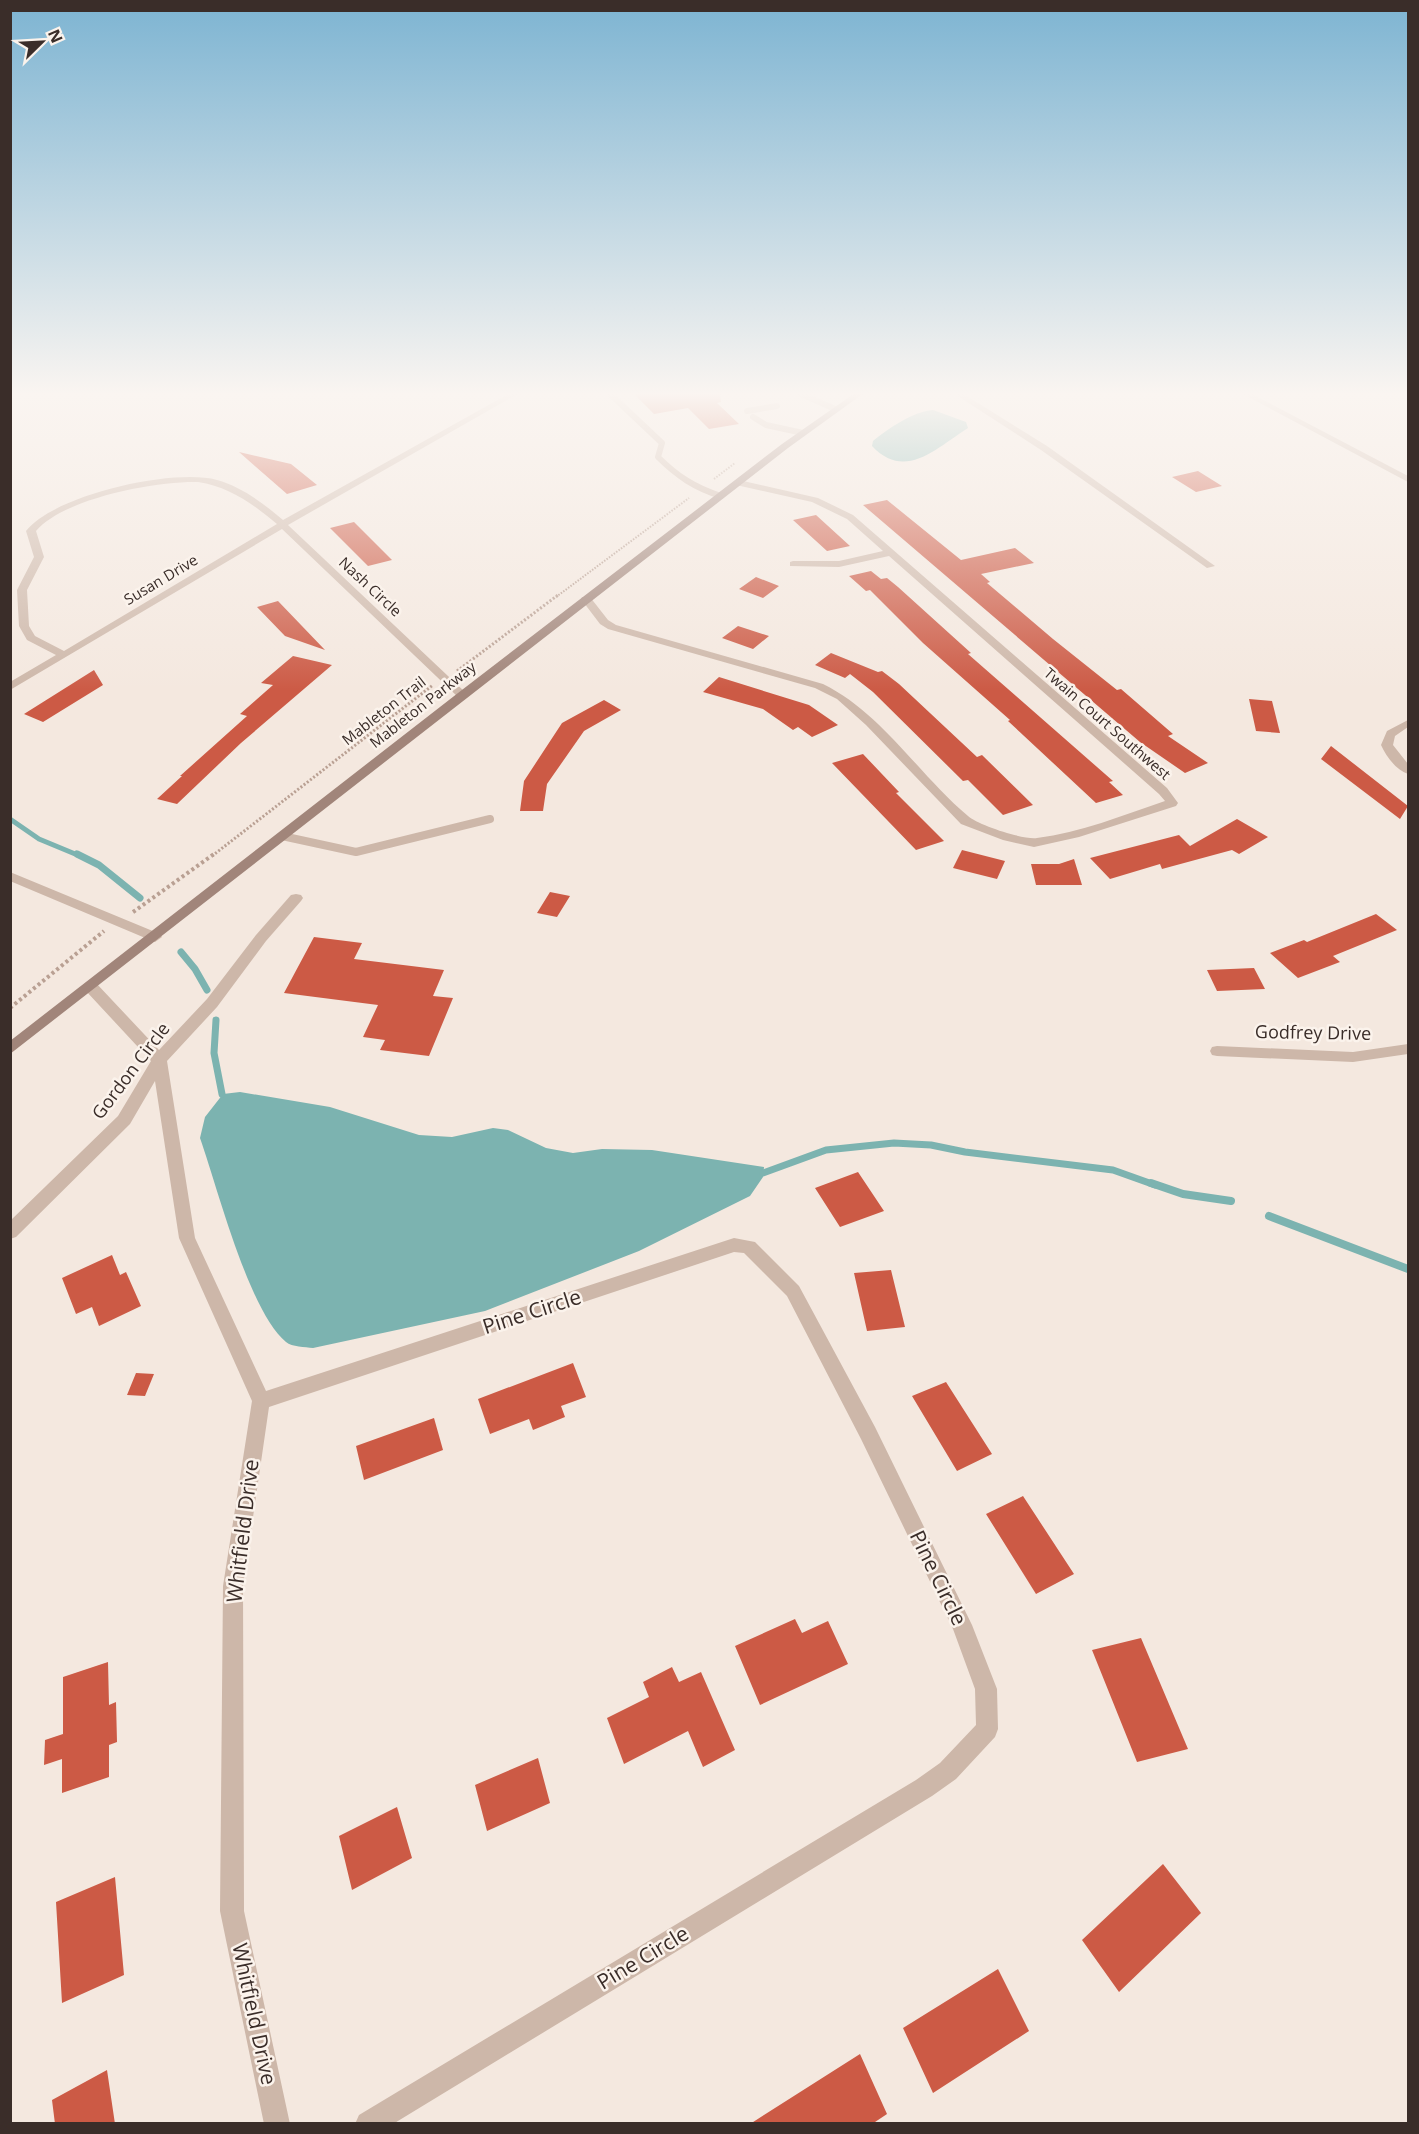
<svg xmlns="http://www.w3.org/2000/svg" width="1419" height="2134" viewBox="0 0 1419 2134" font-family="'Open Sans',sans-serif">
	<style>
		.water { fill: #7cb3b0 }
		.lines { fill: none; stroke-linecap: round; stroke-linejoin: round }
		.stream-far2 { stroke: #7cb3b0; stroke-width: 5 }
		.stream-far1 { stroke: #7cb3b0; stroke-width: 7 }
		.stream { stroke: #7cb3b0; stroke-width: 8 }
		.building { fill: #cc5a45 }
		.path-far2 { stroke: #b9a093; stroke-width: 2; stroke-dasharray: 1.5 1.5; stroke-linecap: butt }
		.path-far1 { stroke: #b9a093; stroke-width: 3; stroke-dasharray: 2 2; stroke-linecap: butt }
		.path { stroke: #b9a093; stroke-width: 4; stroke-dasharray: 3 3; stroke-linecap: butt }
		.lane-far1 { stroke: #cdb7a9; stroke-width: 6 }
		.lane { stroke: #cdb7a9; stroke-width: 8 }
		.street { fill: #cdb7a9; fill-rule: evenodd }
		.secondary { fill: #a1857a; fill-rule: evenodd }
		.labels { text-anchor: middle; stroke-width: 5; stroke-linejoin: round; paint-order: stroke }
		.far-street-label { font-size: 15px; fill: #3a2d29; stroke: #fbf3ec }
		.street-label { font-size: 18px; fill: #3a2d29; stroke: #fbf3ec }
		.near-street-label { font-size: 21px; fill: #3a2d29; stroke: #fbf3ec }
	</style>
	<rect width="100%" height="100%" fill="#f4e8df"/>
	<path class="water" d="M 933,410 L 966,422 L 968,428 C 935,449 905,481 872,446 L 873,441 C 889,428 912,412 933,410 Z
		M 240,1092 L 330,1107 L 419,1135 L 452,1137 L 493,1128 L 508,1130 L 546,1148 L 573,1153 L 602,1149 L 652,1150 L 764,1167 L 763,1177 L 750,1196 L 639,1251 L 485,1311 L 313,1348 C 305,1347 292,1347 286,1342 C 249,1312 217,1186 200,1138 L 205,1117 L 223,1094 Z"/>
	<g class="lines">
		<path class="stream-far2" d="M 10,819 L 39,839 L 80,856"/>
		<path class="stream-far1" d="M 77,854 L 99,865 L 140,898
			M 181,952 L 195,969 L 207,990
			M 216,1020 L 214,1053 L 222,1094
			M 763,1173 L 826,1150 L 894,1143 L 931,1145 L 965,1152 L 1113,1170 L 1155,1185"/>
		<path class="stream" d="M 1151,1183 L 1183,1194 L 1231,1201
			M 1269,1216 L 1408,1269"/>
	</g>
	<path class="building" d="M 633,393 L 720,393 L 721,402 L 717,403 L 739,424 L 709,429 L 688,408 L 654,414 Z
		M 239,452 L 291,464 L 317,485 L 287,494 Z
		M 1198,471 L 1222,486 L 1196,492 L 1172,477 Z
		M 887,500 L 961,560 L 1015,548 L 1034,563 L 981,574 L 990,582 L 987,583 L 1053,639 L 1117,690 L 1121,689 L 1173,734 L 1168,736 L 1208,763 L 1185,773 L 1140,742 L 863,505 Z
		M 816,515 L 850,546 L 827,551 L 793,520 Z
		M 354,522 L 392,560 L 368,566 L 330,528 Z
		M 871,571 L 881,579 L 887,578 L 898,587 L 971,653 L 968,654 L 1113,781 L 1109,782 L 1123,795 L 1096,803 L 1008,721 L 1010,720 L 923,643 L 870,590 L 866,591 L 849,576 Z
		M 756,577 L 779,586 L 763,598 L 739,589 Z
		M 278,601 L 325,650 L 285,636 L 257,607 Z
		M 738,626 L 769,636 L 753,649 L 722,638 Z
		M 831,653 L 878,672 L 882,671 L 899,684 L 977,757 L 982,755 L 1033,805 L 1003,815 L 968,780 L 963,781 L 873,692 L 850,674 L 845,678 L 815,665 Z
		M 293,656 L 332,665 L 241,743 L 177,804 L 157,799 L 182,776 L 180,776 L 247,716 L 240,714 L 273,685 L 261,683 Z
		M 94,670 L 103,685 L 43,722 L 24,714 Z
		M 719,677 L 809,705 L 838,725 L 812,737 L 798,727 L 793,730 L 763,709 L 703,692 Z
		M 1249,699 L 1272,701 L 1280,733 L 1256,731 Z
		M 604,700 L 621,710 L 584,731 L 547,784 L 543,811 L 520,811 L 524,781 L 562,723 Z
		M 1331,746 L 1408,806 L 1400,819 L 1321,759 Z
		M 863,754 L 899,792 L 896,793 L 944,841 L 916,850 L 832,763 Z
		M 1237,819 L 1268,837 L 1239,854 L 1232,850 L 1162,869 L 1160,864 L 1110,879 L 1090,858 L 1179,835 L 1190,846 Z
		M 962,850 L 1005,861 L 997,879 L 953,868 Z
		M 1074,859 L 1082,885 L 1036,885 L 1031,864 L 1059,864 Z
		M 550,892 L 570,896 L 557,917 L 537,913 Z
		M 1376,914 L 1397,930 L 1333,956 L 1340,962 L 1298,978 L 1270,953 L 1304,940 L 1307,942 Z
		M 314,937 L 362,943 L 354,959 L 444,970 L 433,996 L 453,998 L 429,1056 L 380,1050 L 385,1040 L 363,1037 L 378,1005 L 284,993 Z
		M 1254,968 L 1265,989 L 1217,991 L 1207,970 Z
		M 858,1172 L 884,1211 L 840,1227 L 815,1188 Z
		M 112,1255 L 120,1275 L 126,1272 L 141,1306 L 99,1326 L 92,1307 L 76,1314 L 62,1278 Z
		M 891,1270 L 905,1327 L 867,1331 L 854,1273 Z
		M 573,1363 L 586,1397 L 561,1406 L 565,1417 L 533,1430 L 529,1419 L 490,1434 L 478,1399 Z
		M 136,1373 L 154,1374 L 145,1396 L 127,1395 Z
		M 946,1382 L 992,1454 L 957,1471 L 912,1396 Z
		M 434,1418 L 443,1450 L 364,1480 L 356,1446 Z
		M 1023,1496 L 1074,1574 L 1036,1594 L 986,1514 Z
		M 795,1619 L 802,1633 L 828,1621 L 848,1664 L 760,1705 L 735,1646 Z
		M 1141,1638 L 1188,1749 L 1137,1762 L 1092,1650 Z
		M 108,1662 L 109,1705 L 116,1702 L 117,1742 L 109,1745 L 109,1777 L 62,1793 L 62,1759 L 44,1765 L 45,1740 L 63,1734 L 63,1677 Z
		M 672,1667 L 679,1682 L 701,1672 L 735,1750 L 703,1767 L 688,1731 L 624,1764 L 607,1718 L 649,1697 L 643,1682 Z
		M 538,1758 L 550,1803 L 487,1831 L 475,1785 Z
		M 397,1807 L 412,1858 L 352,1890 L 339,1836 Z
		M 1163,1864 L 1201,1913 L 1119,1992 L 1082,1940 Z
		M 115,1877 L 124,1975 L 62,2003 L 56,1902 Z
		M 998,1969 L 1029,2031 L 933,2093 L 903,2028 Z
		M 860,2054 L 887,2114 L 872,2124 L 750,2124 Z
		M 107,2070 L 115,2124 L 55,2124 L 52,2100 Z"/>
	<g class="lines">
		<path class="path-far2" d="M 714,479 L 735,463
			M 556,597 L 689,498"/>
		<path class="path-far1" d="M 457,671 L 558,595
			M 212,856 L 433,685"/>
		<path class="path" d="M 133,912 L 214,854
			M 10,1008 L 104,931"/>
		<path class="lane-far1" d="M 609,393 L 662,443 L 658,457 C 677,476 695,488 721,496
			M 799,393 L 835,409
			M 747,411 L 777,406
			M 753,417 L 766,425 L 803,433"/>
		<path class="lane" d="M 282,836 L 356,852 L 490,819"/>
		<path class="street" d="M 510,393 L 519,393 L 288,525 L 466,693 L 466,697 L 458,697 L 282,529 L 10,690 L 10,682 L 56,655 L 27,640 L 19,626 L 17,590 L 34,557 L 26,531 C 54,495 173,468 217,480 C 242,487 263,503 283,520 ZM 198,482 C 230,487 253,504 277,524 L 64,651 L 35,636 L 29,626 L 27,590 L 44,557 L 36,531 C 64,498 156,481 198,482 Z
			M 953,393 L 962,393 L 1047,446 L 1215,566 L 1207,568 L 1041,450 Z
			M 1241,393 L 1250,393 L 1408,476 L 1408,482 Z
			M 739,480 L 818,498 L 853,515 L 1167,788 L 1178,803 L 1176,806 L 1079,837 L 1034,847 L 1003,840 L 961,824 L 866,725 L 837,699 L 815,688 L 608,629 L 600,624 L 581,599 L 582,597 L 590,597 L 608,620 L 616,625 L 823,684 C 882,713 918,774 968,816 C 978,825 1023,840 1037,838 C 1080,833 1123,815 1165,801 L 1159,794 L 889,556 L 839,567 L 790,566 L 790,562 L 793,561 L 839,561 L 883,551 L 847,519 L 812,502 L 736,485 L 735,483 Z
			M 1408,720 L 1408,727 L 1395,736 L 1393,745 L 1408,764 L 1408,774 C 1396,770 1386,756 1381,745 L 1387,731 Z
			M 10,872 L 160,934 L 162,937 L 155,942 L 150,940 L 10,881 Z
			M 296,894 L 301,895 L 303,898 L 301,901 L 266,941 L 217,1007 L 167,1061 L 195,1238 L 266,1391 L 734,1238 L 755,1242 L 799,1286 L 875,1427 L 972,1625 L 997,1689 L 998,1729 L 995,1737 L 956,1779 L 932,1796 L 393,2124 L 355,2124 L 359,2115 L 916,1780 L 940,1763 L 976,1725 L 975,1689 L 953,1629 L 861,1439 L 787,1296 L 744,1253 L 734,1252 L 269,1407 L 243,1586 L 244,1911 L 290,2124 L 264,2124 L 220,1911 L 223,1586 L 252,1401 L 179,1238 L 155,1081 L 130,1124 L 16,1237 L 10,1239 L 10,1221 L 118,1116 L 151,1061 L 86,991 L 84,987 L 86,983 L 96,983 L 159,1050 L 207,999 L 256,935 L 291,895 Z
			M 1408,1044 L 1408,1054 L 1353,1062 L 1217,1056 L 1212,1055 L 1210,1051 L 1212,1047 L 1217,1046 L 1353,1052 Z"/>
		<path class="secondary" d="M 855,393 L 864,393 L 788,448 L 10,1054 L 10,1041 L 458,693 L 782,444 Z"/>
	</g>
	<linearGradient id="sky" x2="0" y2="1"><stop stop-color="#7db4d2"/><stop offset="0.57" stop-color="#faf5f1"/><stop offset="1" stop-color="#faf5f1" stop-opacity="0"/></linearGradient>
	<rect width="1419" height="691" fill="url(#sky)"/>
	<g class="labels">
		<g class="far-street-label">
			<text transform="translate(161 580) rotate(-31)" y="5">Susan Drive</text>
			<text transform="translate(370 587) rotate(43)" y="5">Nash Circle</text>
			<text transform="translate(423 705) rotate(-38)" y="5">Mableton Parkway</text>
			<text transform="translate(384 711) rotate(-38)" y="5">Mableton Trail</text>
			<text transform="translate(1107 724) rotate(41)" y="5">Twain Court Southwest</text>
		</g>
		<g class="street-label">
			<text transform="translate(1313 1033) rotate(1)" y="6">Godfrey Drive</text>
			<text transform="translate(131 1071) rotate(-53)" y="6">Gordon Circle</text>
		</g>
		<g class="near-street-label">
			<text transform="translate(532 1312) rotate(-18)" y="7">Pine Circle</text>
			<text transform="translate(243 1531) rotate(-83)" y="7">Whitfield Drive</text>
			<text transform="translate(938 1578) rotate(64)" y="7">Pine Circle</text>
			<text transform="translate(643 1958) rotate(-31)" y="7">Pine Circle</text>
			<text transform="translate(254 2014) rotate(78)" y="7">Whitfield Drive</text>
		</g>
	</g>
	<rect width="1419" height="2134" fill="none" stroke="#3a2d29" stroke-width="24"/>
	<g transform="translate(42 42) rotate(66)" stroke="#fbf3ec" stroke-width="4.5" paint-order="stroke">
	<path d="M0-4.5L10 22L0 15L-10 22Z" fill="#3a2d29"/>
	<text y="-9" font-size="16" font-weight="bold" text-anchor="middle" fill="#3a2d29">N</text>
	</g>
</svg>
